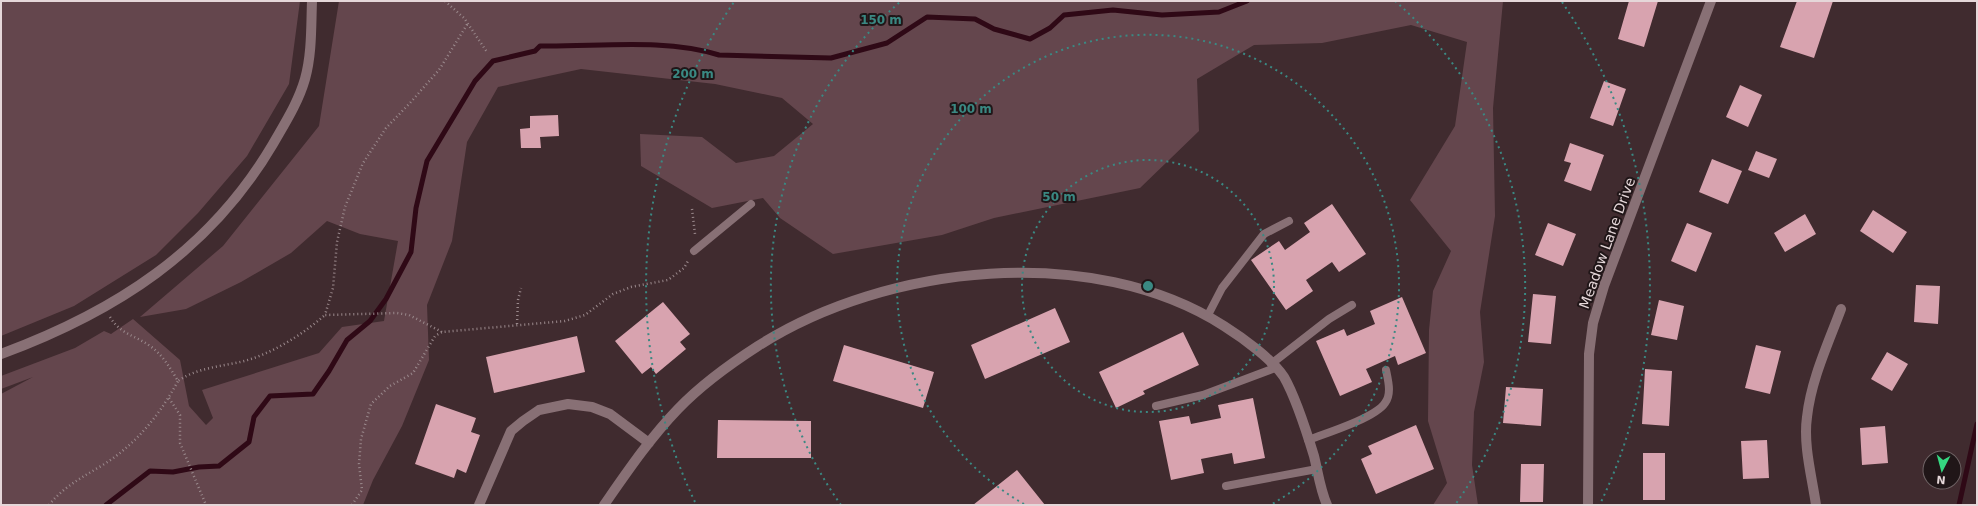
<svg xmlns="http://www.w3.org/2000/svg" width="1978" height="506" viewBox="0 0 1978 506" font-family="'DejaVu Sans',sans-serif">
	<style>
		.green { fill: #64464d }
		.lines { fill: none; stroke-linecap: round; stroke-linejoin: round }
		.stream { stroke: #2f0916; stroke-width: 5 }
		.building { fill: #d8a3af }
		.path { stroke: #9a898c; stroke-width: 2.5; stroke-dasharray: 1 3; stroke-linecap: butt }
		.service { stroke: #887075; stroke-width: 8 }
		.minor { stroke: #887075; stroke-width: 10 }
		.ring { fill: none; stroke: #3a8983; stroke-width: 2; stroke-dasharray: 2 4 }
		.labels { text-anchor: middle; stroke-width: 4; stroke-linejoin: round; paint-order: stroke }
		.street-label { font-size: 14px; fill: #e5d7d9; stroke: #201618 }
		.centre { fill: #3a8983; stroke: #201618; stroke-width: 2 }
		.ring-label { font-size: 12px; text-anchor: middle; font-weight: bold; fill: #3a8983; stroke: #201618; stroke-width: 4; stroke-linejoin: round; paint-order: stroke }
	</style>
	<rect width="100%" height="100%" fill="#402b2f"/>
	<path class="green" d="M 1,1 L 300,1 L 289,84 L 247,156 L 198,213 L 156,255 L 74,306 L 1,336 Z
		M 339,1 L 1503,1 L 1493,108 L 1495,216 L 1480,312 L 1484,362 L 1474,412 L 1472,465 L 1478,505 L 1433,505 L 1447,483 L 1428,421 L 1429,330 L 1433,291 L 1451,251 L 1410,200 L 1455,126 L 1467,42 L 1411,25 L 1322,43 L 1254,45 L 1197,79 L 1199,131 L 1140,188 L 994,218 L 942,235 L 833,254 L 780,218 L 763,198 L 712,208 L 641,166 L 640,134 L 702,137 L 736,163 L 774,156 L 813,124 L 782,98 L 715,84 L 581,69 L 498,87 L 467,142 L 452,241 L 427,305 L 429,360 L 402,426 L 373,480 L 363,505 L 1,505 L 1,394 L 33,377 L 1,389 L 1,376 L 75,348 L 104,331 L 111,334 L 133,319 L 180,360 L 189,406 L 206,425 L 213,418 L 202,390 L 319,353 L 342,327 L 384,321 L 398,241 L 360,234 L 327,221 L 291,253 L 241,282 L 186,309 L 140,317 L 223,246 L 319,126 Z"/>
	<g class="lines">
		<path class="stream" d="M 106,505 L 150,471 L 173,472 L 199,467 L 219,466 L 249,442 L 254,417 L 270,396 L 313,394 L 329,371 L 347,340 L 370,321 L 386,299 L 411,252 L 416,208 L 427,161 L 475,81 L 493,61 L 535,51 L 540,46 C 598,47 664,38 719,55 L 831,58 L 887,43 L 927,17 L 975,19 L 994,29 L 1030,39 L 1050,28 L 1064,15 L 1113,10 L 1162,15 L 1219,12 L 1247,1
			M 1959,505 L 1977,424"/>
	</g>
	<path class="building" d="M 1629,1 L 1658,1 L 1644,47 L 1618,39 Z
		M 1797,1 L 1833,1 L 1814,58 L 1780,47 Z
		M 1604,81 L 1626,89 L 1613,126 L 1590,118 Z
		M 1740,85 L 1762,95 L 1748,127 L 1726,117 Z
		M 558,115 L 559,136 L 540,137 L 541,148 L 521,148 L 520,129 L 530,128 L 530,116 Z
		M 1570,143 L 1604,155 L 1591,191 L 1564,181 L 1571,163 L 1564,161 Z
		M 1756,151 L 1777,159 L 1769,178 L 1748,170 Z
		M 1712,159 L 1742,171 L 1728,204 L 1699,192 Z
		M 1332,204 L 1366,254 L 1339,272 L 1332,262 L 1306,280 L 1313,291 L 1286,310 L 1251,260 L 1279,241 L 1285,250 L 1310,232 L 1304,223 Z
		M 1873,210 L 1907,232 L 1893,253 L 1860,231 Z
		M 1805,214 L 1816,234 L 1785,252 L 1774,233 Z
		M 1548,223 L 1576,234 L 1563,266 L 1535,255 Z
		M 1687,223 L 1712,233 L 1696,272 L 1671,261 Z
		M 1916,285 L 1940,286 L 1938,324 L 1914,322 Z
		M 1533,294 L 1556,296 L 1551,344 L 1528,342 Z
		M 1402,297 L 1426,353 L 1398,365 L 1395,356 L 1366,369 L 1372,382 L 1340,396 L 1316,341 L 1344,329 L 1347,336 L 1375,324 L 1370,311 Z
		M 1659,300 L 1684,306 L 1677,340 L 1651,335 Z
		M 663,302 L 690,334 L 680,342 L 686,349 L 656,374 L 651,367 L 642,374 L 615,341 Z
		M 1055,308 L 1070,342 L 985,379 L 971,345 Z
		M 1183,332 L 1199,365 L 1143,391 L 1145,394 L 1116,408 L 1099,372 Z
		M 577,336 L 585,372 L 494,393 L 486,357 Z
		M 844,345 L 934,372 L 923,408 L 833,381 Z
		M 1756,345 L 1781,351 L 1770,394 L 1745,388 Z
		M 1887,352 L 1908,364 L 1892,391 L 1871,379 Z
		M 1645,369 L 1672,371 L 1669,426 L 1642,424 Z
		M 1506,387 L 1543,389 L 1541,426 L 1503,423 Z
		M 1253,398 L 1265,458 L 1234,464 L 1232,453 L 1201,459 L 1204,473 L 1171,480 L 1159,421 L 1189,416 L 1191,424 L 1221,418 L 1218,405 Z
		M 436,404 L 476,418 L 471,432 L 480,435 L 466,473 L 457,469 L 454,478 L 415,464 Z
		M 718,420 L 811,421 L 811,458 L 717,458 Z
		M 1416,425 L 1434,469 L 1376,494 L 1361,459 L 1372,454 L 1368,446 Z
		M 1885,426 L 1888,463 L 1862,465 L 1860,428 Z
		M 1767,440 L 1769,478 L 1743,479 L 1741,441 Z
		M 1643,453 L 1665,453 L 1665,500 L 1643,500 Z
		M 1521,464 L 1544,464 L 1543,502 L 1520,502 Z
		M 1017,470 L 1045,505 L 973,505 Z"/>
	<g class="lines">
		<path class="path" d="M 445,1 L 464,18 L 487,52
			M 692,209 L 695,234
			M 110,317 C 121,335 135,335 150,346 C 163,355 170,368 178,381 C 201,365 229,367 254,358 C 281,348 304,333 325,315
			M 517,324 L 518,300 L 521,288
			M 442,332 L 409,315 L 397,313 L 325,315 L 333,288 L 337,242 L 345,207 L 363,163 L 386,128 L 410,103 L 439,70 L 468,23
			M 169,398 L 180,415 L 180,443 L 206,505
			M 49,505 C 65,485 85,476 106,463 C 137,443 161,413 178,381
			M 352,505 L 362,490 L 359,464 L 361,439 L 371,404 L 390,386 L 413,373 L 435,336 L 442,332 L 565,321 L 585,315 L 613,294 L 631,287 L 668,280 L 684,268 L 688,261"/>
		<path class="service" d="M 694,251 L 751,204
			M 1208,315 L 1222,288 L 1264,234 L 1289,221
			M 1271,364 L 1329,319 L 1352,305
			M 1156,406 L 1203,395 L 1275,368
			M 1308,440 C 1327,433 1375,418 1385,403 C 1392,394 1388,380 1386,370
			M 1226,486 L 1317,469"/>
		<path class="minor" d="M 1,354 C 115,312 210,251 273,144 C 285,123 298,103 305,79 C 312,54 311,27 312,1
			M 479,505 L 511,431 L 523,421 L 539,410 L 568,404 L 592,407 L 610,414 L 649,443
			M 604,505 C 627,472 650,438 678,409 C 701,385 730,364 758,346 C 886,264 1093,242 1224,326 C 1243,338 1272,359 1284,377 C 1296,398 1307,433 1314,456 C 1318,472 1320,489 1327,505
			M 1588,505 L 1589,354 L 1593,323 L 1604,286 L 1711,1
			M 1816,505 C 1812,477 1803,445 1807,417 C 1811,380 1828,344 1841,309"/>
	</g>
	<g class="ring">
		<circle cx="1148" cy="286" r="126"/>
		<path d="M1024 504A251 251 0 1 1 1272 504"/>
		<path d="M841 505A377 377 0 0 1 901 1M1395 1A377 377 0 0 1 1455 505"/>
		<path d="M695 502A502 502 0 0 1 734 2M1562 2A502 502 0 0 1 1601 502"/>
	</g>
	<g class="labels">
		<g class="street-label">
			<text transform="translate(1607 243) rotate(-70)" y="5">Meadow Lane Drive</text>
		</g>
	</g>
	<circle cx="1148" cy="286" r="6" class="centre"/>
	<g class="ring-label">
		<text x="881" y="24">150 m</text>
		<text x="693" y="78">200 m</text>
		<text x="971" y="113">100 m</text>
		<text x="1059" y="201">50 m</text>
	</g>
	<rect width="1978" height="506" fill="none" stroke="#e5d7d9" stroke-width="4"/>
	<g transform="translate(1942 470) rotate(186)"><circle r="19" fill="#201618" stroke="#6f6365"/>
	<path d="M0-3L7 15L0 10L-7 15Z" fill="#35d881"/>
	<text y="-6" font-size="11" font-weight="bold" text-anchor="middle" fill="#e5d7d9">N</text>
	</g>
</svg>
